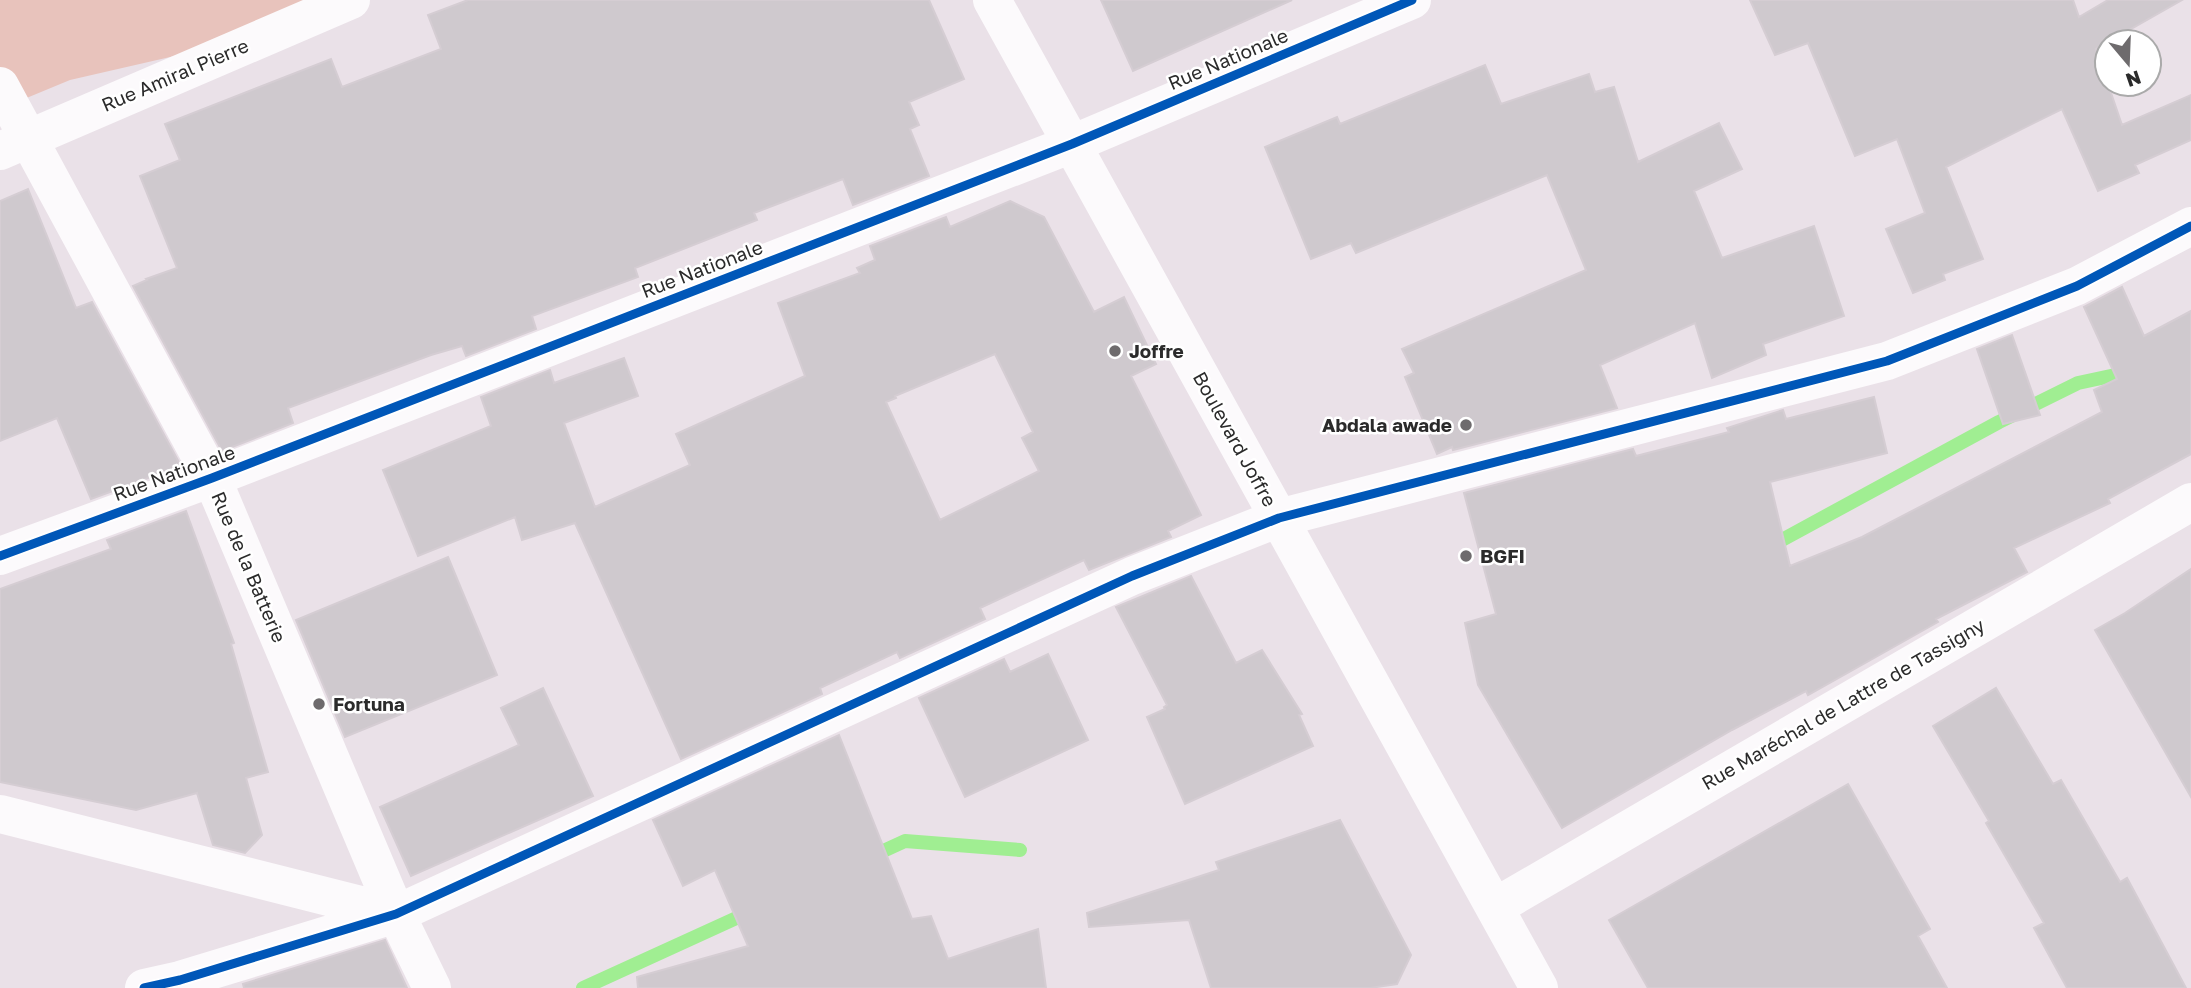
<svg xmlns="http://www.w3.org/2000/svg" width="2191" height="988" viewBox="0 0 2191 988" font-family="'Golos Text',sans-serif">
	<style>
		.green { fill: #e8c3bc }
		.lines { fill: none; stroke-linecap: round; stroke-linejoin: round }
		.stream { stroke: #a0ee92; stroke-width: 14 }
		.building { fill: #cfc9ce; stroke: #d5cdd3; stroke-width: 2; fill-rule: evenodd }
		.minor { stroke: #fcfafc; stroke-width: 38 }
		.cycleway-casing { stroke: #fff; stroke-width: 13 }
		.cycleway { stroke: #0057b8; stroke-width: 9 }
		.poi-dot { fill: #6e6b6d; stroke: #fff; stroke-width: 2.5 }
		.labels { text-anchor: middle; stroke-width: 5; stroke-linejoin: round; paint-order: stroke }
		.street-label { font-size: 19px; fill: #2b2b2b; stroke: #fff }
		.poi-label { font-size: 19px; font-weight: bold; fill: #2b2b2b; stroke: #fff; text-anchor: start }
	</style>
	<rect width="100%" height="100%" fill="#eae1e8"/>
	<path class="green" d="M 0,0 L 312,0 L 205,49 L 70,80 L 0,109 Z"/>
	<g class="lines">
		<path class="stream" d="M 1769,547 L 1999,422 L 2078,383 L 2134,371
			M 868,858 L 905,841 L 1020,850
			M 583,988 L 754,910"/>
	</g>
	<path class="building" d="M 468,0 L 929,0 L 964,79 L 909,102 L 919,125 L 910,129 L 929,176 L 853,205 L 843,179 L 754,213 L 757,220 L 635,268 L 638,277 L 532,316 L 536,329 L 466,356 L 462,346 L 431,355 L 288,408 L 293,423 L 222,451 L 133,286 L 147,280 L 146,279 L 177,268 L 140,176 L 180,160 L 165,124 L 331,59 L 342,87 L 441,49 L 428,15 Z
		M 1101,0 L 1292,0 L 1133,71 Z
		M 1750,0 L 2073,0 L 2079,17 L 2108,0 L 2182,0 L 2096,49 L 2122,125 L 2191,95 L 2191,140 L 2135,165 L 2139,173 L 2098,191 L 2062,109 L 1946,167 L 1983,259 L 1943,274 L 1945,280 L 1913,293 L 1886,229 L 1925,213 L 1897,139 L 1855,156 L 1808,43 L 1775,55 Z
		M 1485,65 L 1501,104 L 1589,74 L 1595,92 L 1614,87 L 1638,162 L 1719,123 L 1742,169 L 1694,191 L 1722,258 L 1814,226 L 1844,316 L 1763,344 L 1766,355 L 1712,378 L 1695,323 L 1600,365 L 1617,408 L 1453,450 L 1452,447 L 1437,454 L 1405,377 L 1414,373 L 1402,349 L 1586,270 L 1547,175 L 1356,253 L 1351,243 L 1311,259 L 1265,147 L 1337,117 L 1340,124 Z
		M 28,189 L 76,308 L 92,302 L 181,466 L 91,499 L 57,418 L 0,441 L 0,201 Z
		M 1010,201 L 1044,217 L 1094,312 L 1124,297 L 1156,364 L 1131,376 L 1201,515 L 1168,531 L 1171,537 L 1089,570 L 1084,560 L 980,608 L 985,619 L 900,658 L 897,652 L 820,688 L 822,694 L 681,759 L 575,523 L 522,540 L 515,517 L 418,556 L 383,470 L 491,426 L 481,397 L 550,370 L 554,383 L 624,358 L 638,396 L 564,423 L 595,507 L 690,465 L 676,434 L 805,376 L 778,303 L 860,273 L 857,268 L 875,260 L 870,246 L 946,217 L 950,227 ZM 995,354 L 1033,432 L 1022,438 L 1039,471 L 940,520 L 886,402 L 896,398 L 895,396 Z
		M 2122,287 L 2144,336 L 2191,311 L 2191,454 L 2108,499 L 2110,503 L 2014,548 L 2027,572 L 1936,619 L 1938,622 L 1808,695 L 1806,691 L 1732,730 L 1562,828 L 1478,685 L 1465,623 L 1496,614 L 1464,493 L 1633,449 L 1636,456 L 1729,432 L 1727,428 L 1783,410 L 1786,419 L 1874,397 L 1887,453 L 1770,482 L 1790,566 L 1862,537 L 2102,412 L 2094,390 L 2117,379 L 2084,307 Z
		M 2012,335 L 2040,415 L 2003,424 L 1977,349 Z
		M 186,511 L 234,643 L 231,644 L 268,772 L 246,778 L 262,835 L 245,853 L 213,845 L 197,793 L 136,810 L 0,782 L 0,589 L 111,549 L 107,540 Z
		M 448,557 L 497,675 L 345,737 L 296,620 Z
		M 2191,569 L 2191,797 L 2095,630 L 2125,613 Z
		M 1191,576 L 1236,663 L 1262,650 L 1302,714 L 1299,715 L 1313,746 L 1185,804 L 1147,717 L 1165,709 L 1164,707 L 1167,705 L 1116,607 Z
		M 1048,654 L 1088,740 L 965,797 L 919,698 L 1004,659 L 1010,672 Z
		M 543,688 L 593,796 L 411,876 L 380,807 L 519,745 L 501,708 Z
		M 1996,688 L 2053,784 L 2061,780 L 2120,882 L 2127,878 L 2186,988 L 2067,988 L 2034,928 L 2044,923 L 1986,823 L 1989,821 L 1933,726 Z
		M 839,735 L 912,919 L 931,916 L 948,959 L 1038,929 L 1046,988 L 638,988 L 637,977 L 748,946 L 715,870 L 683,886 L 653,820 Z
		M 1848,784 L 1930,929 L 1918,936 L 1947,988 L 1648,988 L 1609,920 Z
		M 1340,820 L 1411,955 L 1397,984 L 1370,988 L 1211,988 L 1189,920 L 1089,927 L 1087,913 L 1219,870 L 1216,862 Z
		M 385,940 L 407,988 L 244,988 L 243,984 Z"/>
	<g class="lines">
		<path class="minor" d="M 992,0 L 1539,988
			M 0,86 L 212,478 L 396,914 L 432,988
			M 0,151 L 351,0
			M 0,556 L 212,478 L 1072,144 L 1412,0
			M 0,814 L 396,914
			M 1495,907 L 2191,502
			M 144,988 L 180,980 L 396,914 L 1132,576 L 1279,518 L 1887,361 L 2077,286 L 2191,226"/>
		<g class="cycleway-casing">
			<path id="cycleway" d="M 0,556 L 212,478 L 1072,144 L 1412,0
				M 144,988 L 180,980 L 396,914 L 1132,576 L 1279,518 L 1887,361 L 2077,286 L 2191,226"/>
		</g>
		<use href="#cycleway" class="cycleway"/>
	</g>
	<g class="poi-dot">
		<circle cx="1115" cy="351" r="7"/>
		<circle cx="1466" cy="425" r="7"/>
		<circle cx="1466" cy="556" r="7"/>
		<circle cx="319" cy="704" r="7"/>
	</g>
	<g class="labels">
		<g class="street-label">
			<text transform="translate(1228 59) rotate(-23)" y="7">Rue Nationale</text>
			<text transform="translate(175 75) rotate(-23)" y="7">Rue Amiral Pierre</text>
			<text transform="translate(702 269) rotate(-21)" y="7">Rue Nationale</text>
			<text transform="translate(1235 439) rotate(61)" y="7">Boulevard Joffre</text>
			<text transform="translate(174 473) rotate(-20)" y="7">Rue Nationale</text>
			<text transform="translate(249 567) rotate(67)" y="7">Rue de la Batterie</text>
			<text transform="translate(1843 704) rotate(-30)" y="7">Rue Maréchal de Lattre de Tassigny</text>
		</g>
		<g class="poi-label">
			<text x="1129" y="358">Joffre</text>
			<text x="1452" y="432" text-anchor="end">Abdala awade</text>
			<text x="1480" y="563">BGFI</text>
			<text x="333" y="711">Fortuna</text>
		</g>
	</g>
	<g transform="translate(2128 63) rotate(161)"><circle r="33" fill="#ffffff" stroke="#aaaaaa" stroke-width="2"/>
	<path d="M0-5L12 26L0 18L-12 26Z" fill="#6e6b6d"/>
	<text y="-10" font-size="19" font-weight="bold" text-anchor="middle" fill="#2b2b2b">N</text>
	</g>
</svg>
